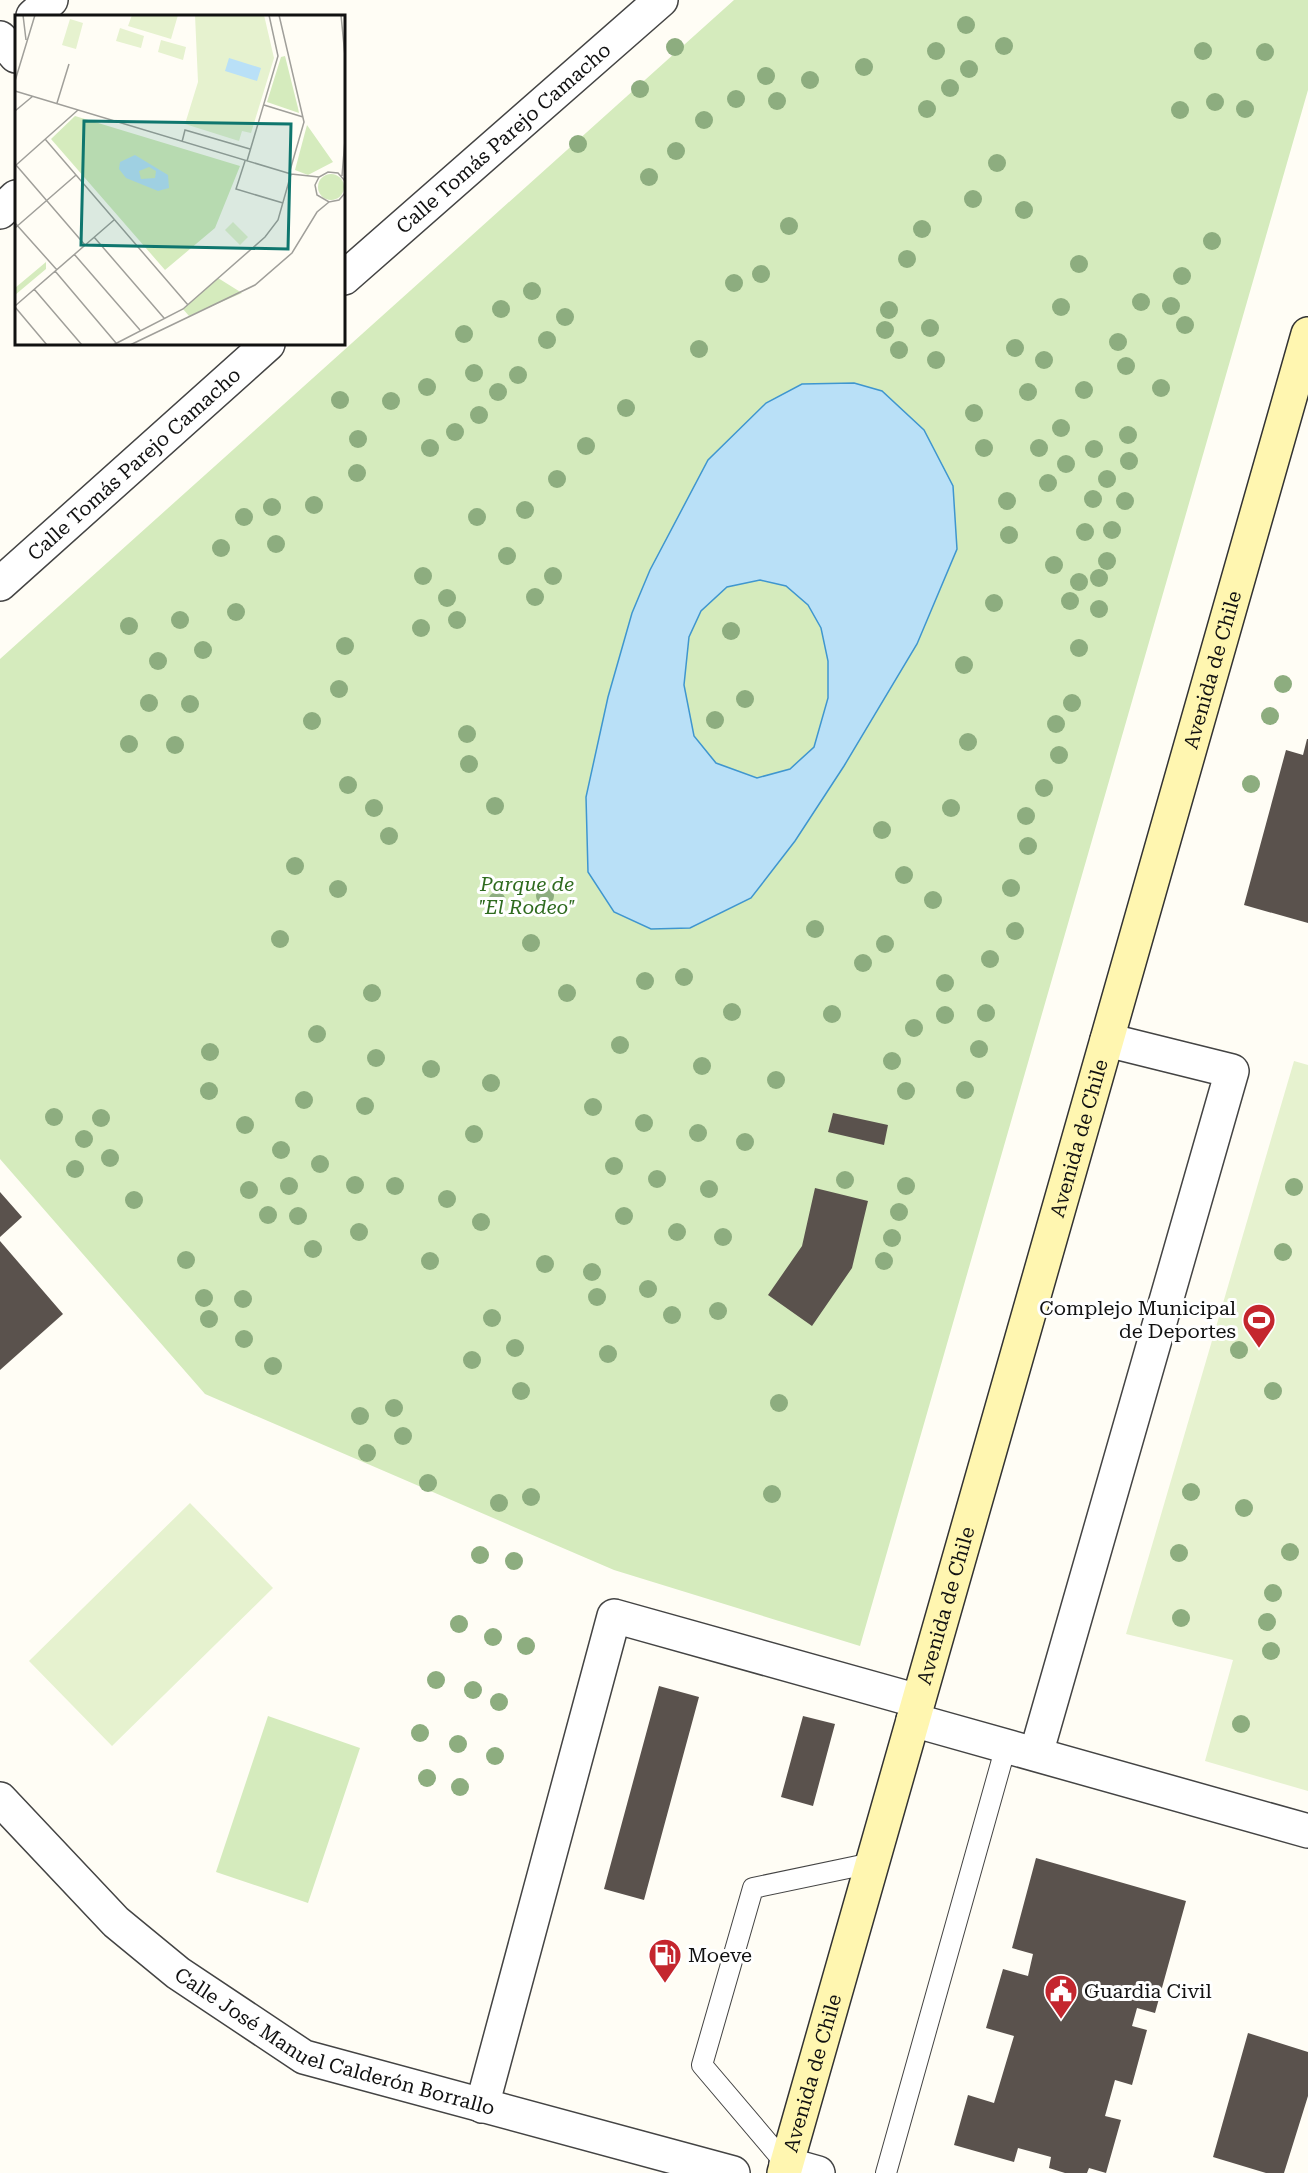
<svg xmlns="http://www.w3.org/2000/svg" width="1308" height="2173" viewBox="0 0 1308 2173" font-family="'Roboto Serif',serif">
	<style>
		.green { fill: #d5ebbd }
		.pitch { fill: #e6f2cf }
		.water { fill: #b9e0f7; stroke: #3f96cf; stroke-width: 1.5; fill-rule: evenodd }
		.building { fill: #5a524d }
		.lines { fill: none; stroke-linecap: round; stroke-linejoin: round }
		.lane-casing { stroke: #444; stroke-width: 22 }
		.street-casing { stroke: #444; stroke-width: 36 }
		.secondary-casing { stroke: #333; stroke-width: 36 }
		.lane { stroke: #fff; stroke-width: 20 }
		.street { stroke: #fff; stroke-width: 33 }
		.secondary { stroke: #fff6b0; stroke-width: 33 }
		.tree { fill: #8dad7f }
		.labels { text-anchor: middle; stroke-width: 6; stroke-linejoin: round; paint-order: stroke }
		.street-label { font-size: 20px; fill: #111; stroke: #fff }
		.park-label { font-size: 20px; font-style: italic; fill: #2f6b1f; stroke: #fff }
		.poi-label { font-size: 20px; fill: #111; stroke: #fff; text-anchor: start }
		.inset-road { fill: none; stroke: #a09f9a; stroke-width: 1.5 }
		.view { fill: #0f766e; fill-opacity: 0.15; stroke: #0f766e; stroke-width: 3 }
		.inset-edge { fill: none; stroke: #111; stroke-width: 3 }
	</style>
	<rect width="100%" height="100%" fill="#fffdf5"/>
	<path class="green" d="M 734,0 L 1308,0 L 1308,90 L 860,1646 L 614,1570 L 205,1394 L 0,1159 L 0,659 Z
		M 268,1716 L 360,1748 L 308,1903 L 216,1872 Z"/>
	<path class="pitch" d="M 1294,1061 L 1308,1065 L 1308,1791 L 1205,1761 L 1233,1660 L 1126,1634 Z
		M 190,1503 L 273,1588 L 112,1746 L 29,1661 Z"/>
	<path class="water" d="M 854,383 L 882,391 L 924,430 L 953,486 L 957,549 L 917,644 L 844,766 L 795,841 L 751,898 L 690,928 L 651,929 L 614,912 L 588,872 L 586,797 L 608,697 L 632,613 L 650,570 L 708,460 L 766,403 L 802,384 ZM 760,580 L 786,586 L 808,605 L 821,628 L 828,661 L 828,698 L 814,747 L 790,769 L 757,778 L 716,763 L 694,736 L 684,685 L 689,637 L 701,611 L 727,587 Z"/>
	<path class="building" d="M 1307,739 L 1308,739 L 1308,923 L 1244,905 L 1286,750 L 1303,755 Z
		M 833,1113 L 888,1125 L 884,1145 L 828,1132 Z
		M 815,1188 L 868,1201 L 852,1268 L 812,1326 L 768,1295 L 802,1246 Z
		M 0,1192 L 22,1217 L 0,1237 Z
		M 0,1241 L 63,1314 L 0,1370 Z
		M 659,1686 L 699,1697 L 644,1900 L 604,1889 Z
		M 803,1716 L 835,1724 L 813,1806 L 781,1797 Z
		M 1036,1858 L 1186,1901 L 1155,2013 L 1137,2008 L 1132,2026 L 1147,2030 L 1132,2085 L 1115,2080 L 1105,2116 L 1121,2120 L 1106,2173 L 1089,2168 L 1087,2173 L 1065,2173 L 1049,2168 L 1051,2157 L 1018,2148 L 1014,2162 L 954,2145 L 968,2095 L 994,2103 L 1014,2036 L 986,2028 L 1003,1969 L 1028,1976 L 1033,1954 L 1012,1948 Z
		M 1248,2033 L 1308,2052 L 1308,2096 L 1284,2173 L 1266,2173 L 1213,2157 Z"/>
	<g class="lines">
		<g class="lane-casing">
			<path id="lane" d="M 786,2164 L 702,2065 L 753,1888 L 872,1863
				M 886,2173 L 1006,1746"/>
		</g>
		<g class="street-casing">
			<g id="street">
				<path d="M 33,16 L 51,0"/>
				<path d="M 0,38 L 16,56"/>
				<path d="M 0,212 L 16,197"/>
				<path id="s1" d="M 344,278 L 661,0"/>
				<path id="s2" d="M 0,584 L 268,344"/>
				<path d="M 913,1720 L 1308,1831"/>
				<path d="M 1036,1754 L 1232,1071 L 1107,1040"/>
				<path id="s3" d="M 0,1799 L 116,1922 L 178,1973 L 304,2057 L 733,2173"/>
				<path d="M 482,2106 L 614,1616 L 918,1701"/>
				<path d="M 786,2164 L 818,2173"/>
			</g>
		</g>
		<g class="secondary-casing">
			<g id="secondary">
				<path id="s4" d="M 784,2173 L 1308,334"/>
			</g>
		</g>
		<use href="#lane" class="lane"/>
		<use href="#street" class="street"/>
		<use href="#secondary" class="secondary"/>
	</g>
	<g class="tree">
		<circle cx="966" cy="25" r="9"/>
		<circle cx="1004" cy="46" r="9"/>
		<circle cx="675" cy="47" r="9"/>
		<circle cx="936" cy="51" r="9"/>
		<circle cx="1203" cy="51" r="9"/>
		<circle cx="1265" cy="52" r="9"/>
		<circle cx="864" cy="67" r="9"/>
		<circle cx="969" cy="69" r="9"/>
		<circle cx="766" cy="76" r="9"/>
		<circle cx="810" cy="80" r="9"/>
		<circle cx="950" cy="88" r="9"/>
		<circle cx="640" cy="89" r="9"/>
		<circle cx="736" cy="99" r="9"/>
		<circle cx="777" cy="101" r="9"/>
		<circle cx="1215" cy="102" r="9"/>
		<circle cx="927" cy="109" r="9"/>
		<circle cx="1245" cy="109" r="9"/>
		<circle cx="1180" cy="110" r="9"/>
		<circle cx="704" cy="120" r="9"/>
		<circle cx="578" cy="144" r="9"/>
		<circle cx="676" cy="151" r="9"/>
		<circle cx="997" cy="163" r="9"/>
		<circle cx="649" cy="177" r="9"/>
		<circle cx="973" cy="199" r="9"/>
		<circle cx="1024" cy="210" r="9"/>
		<circle cx="789" cy="226" r="9"/>
		<circle cx="922" cy="229" r="9"/>
		<circle cx="1212" cy="241" r="9"/>
		<circle cx="907" cy="259" r="9"/>
		<circle cx="1079" cy="264" r="9"/>
		<circle cx="761" cy="274" r="9"/>
		<circle cx="1182" cy="276" r="9"/>
		<circle cx="734" cy="283" r="9"/>
		<circle cx="532" cy="291" r="9"/>
		<circle cx="1141" cy="302" r="9"/>
		<circle cx="1171" cy="306" r="9"/>
		<circle cx="1061" cy="307" r="9"/>
		<circle cx="501" cy="309" r="9"/>
		<circle cx="889" cy="310" r="9"/>
		<circle cx="565" cy="317" r="9"/>
		<circle cx="1185" cy="325" r="9"/>
		<circle cx="930" cy="328" r="9"/>
		<circle cx="885" cy="330" r="9"/>
		<circle cx="464" cy="334" r="9"/>
		<circle cx="547" cy="340" r="9"/>
		<circle cx="1118" cy="342" r="9"/>
		<circle cx="1015" cy="348" r="9"/>
		<circle cx="699" cy="349" r="9"/>
		<circle cx="899" cy="350" r="9"/>
		<circle cx="936" cy="360" r="9"/>
		<circle cx="1044" cy="360" r="9"/>
		<circle cx="1126" cy="366" r="9"/>
		<circle cx="474" cy="373" r="9"/>
		<circle cx="518" cy="375" r="9"/>
		<circle cx="427" cy="387" r="9"/>
		<circle cx="1161" cy="388" r="9"/>
		<circle cx="1084" cy="390" r="9"/>
		<circle cx="498" cy="392" r="9"/>
		<circle cx="1028" cy="392" r="9"/>
		<circle cx="340" cy="400" r="9"/>
		<circle cx="391" cy="401" r="9"/>
		<circle cx="626" cy="408" r="9"/>
		<circle cx="974" cy="413" r="9"/>
		<circle cx="479" cy="415" r="9"/>
		<circle cx="1061" cy="428" r="9"/>
		<circle cx="455" cy="432" r="9"/>
		<circle cx="1128" cy="435" r="9"/>
		<circle cx="358" cy="439" r="9"/>
		<circle cx="586" cy="446" r="9"/>
		<circle cx="430" cy="448" r="9"/>
		<circle cx="984" cy="448" r="9"/>
		<circle cx="1039" cy="448" r="9"/>
		<circle cx="1094" cy="449" r="9"/>
		<circle cx="1129" cy="461" r="9"/>
		<circle cx="1066" cy="464" r="9"/>
		<circle cx="357" cy="473" r="9"/>
		<circle cx="557" cy="479" r="9"/>
		<circle cx="1107" cy="479" r="9"/>
		<circle cx="1048" cy="483" r="9"/>
		<circle cx="1093" cy="499" r="9"/>
		<circle cx="1007" cy="501" r="9"/>
		<circle cx="1125" cy="501" r="9"/>
		<circle cx="314" cy="505" r="9"/>
		<circle cx="272" cy="507" r="9"/>
		<circle cx="525" cy="510" r="9"/>
		<circle cx="244" cy="517" r="9"/>
		<circle cx="477" cy="517" r="9"/>
		<circle cx="1112" cy="530" r="9"/>
		<circle cx="1085" cy="532" r="9"/>
		<circle cx="1009" cy="535" r="9"/>
		<circle cx="276" cy="544" r="9"/>
		<circle cx="221" cy="548" r="9"/>
		<circle cx="507" cy="556" r="9"/>
		<circle cx="1107" cy="561" r="9"/>
		<circle cx="1054" cy="565" r="9"/>
		<circle cx="423" cy="576" r="9"/>
		<circle cx="553" cy="576" r="9"/>
		<circle cx="1099" cy="578" r="9"/>
		<circle cx="1079" cy="582" r="9"/>
		<circle cx="535" cy="597" r="9"/>
		<circle cx="447" cy="598" r="9"/>
		<circle cx="1070" cy="601" r="9"/>
		<circle cx="994" cy="603" r="9"/>
		<circle cx="1099" cy="609" r="9"/>
		<circle cx="236" cy="612" r="9"/>
		<circle cx="180" cy="620" r="9"/>
		<circle cx="457" cy="620" r="9"/>
		<circle cx="129" cy="626" r="9"/>
		<circle cx="421" cy="628" r="9"/>
		<circle cx="731" cy="631" r="9"/>
		<circle cx="345" cy="646" r="9"/>
		<circle cx="1079" cy="648" r="9"/>
		<circle cx="203" cy="650" r="9"/>
		<circle cx="158" cy="661" r="9"/>
		<circle cx="964" cy="665" r="9"/>
		<circle cx="1283" cy="684" r="9"/>
		<circle cx="339" cy="689" r="9"/>
		<circle cx="745" cy="699" r="9"/>
		<circle cx="149" cy="703" r="9"/>
		<circle cx="1072" cy="703" r="9"/>
		<circle cx="190" cy="704" r="9"/>
		<circle cx="1270" cy="716" r="9"/>
		<circle cx="715" cy="720" r="9"/>
		<circle cx="312" cy="721" r="9"/>
		<circle cx="1056" cy="724" r="9"/>
		<circle cx="467" cy="734" r="9"/>
		<circle cx="968" cy="742" r="9"/>
		<circle cx="129" cy="744" r="9"/>
		<circle cx="175" cy="745" r="9"/>
		<circle cx="1059" cy="755" r="9"/>
		<circle cx="469" cy="764" r="9"/>
		<circle cx="1251" cy="784" r="9"/>
		<circle cx="348" cy="785" r="9"/>
		<circle cx="1044" cy="788" r="9"/>
		<circle cx="495" cy="806" r="9"/>
		<circle cx="374" cy="808" r="9"/>
		<circle cx="951" cy="808" r="9"/>
		<circle cx="1026" cy="816" r="9"/>
		<circle cx="882" cy="830" r="9"/>
		<circle cx="389" cy="836" r="9"/>
		<circle cx="1028" cy="846" r="9"/>
		<circle cx="295" cy="866" r="9"/>
		<circle cx="904" cy="875" r="9"/>
		<circle cx="1011" cy="888" r="9"/>
		<circle cx="338" cy="889" r="9"/>
		<circle cx="545" cy="896" r="9"/>
		<circle cx="933" cy="900" r="9"/>
		<circle cx="497" cy="901" r="9"/>
		<circle cx="815" cy="929" r="9"/>
		<circle cx="1015" cy="931" r="9"/>
		<circle cx="280" cy="939" r="9"/>
		<circle cx="531" cy="943" r="9"/>
		<circle cx="885" cy="944" r="9"/>
		<circle cx="990" cy="959" r="9"/>
		<circle cx="863" cy="963" r="9"/>
		<circle cx="684" cy="977" r="9"/>
		<circle cx="645" cy="981" r="9"/>
		<circle cx="945" cy="983" r="9"/>
		<circle cx="372" cy="993" r="9"/>
		<circle cx="567" cy="993" r="9"/>
		<circle cx="732" cy="1012" r="9"/>
		<circle cx="986" cy="1013" r="9"/>
		<circle cx="832" cy="1014" r="9"/>
		<circle cx="945" cy="1015" r="9"/>
		<circle cx="914" cy="1028" r="9"/>
		<circle cx="317" cy="1034" r="9"/>
		<circle cx="620" cy="1045" r="9"/>
		<circle cx="979" cy="1049" r="9"/>
		<circle cx="210" cy="1052" r="9"/>
		<circle cx="376" cy="1058" r="9"/>
		<circle cx="892" cy="1061" r="9"/>
		<circle cx="702" cy="1066" r="9"/>
		<circle cx="431" cy="1069" r="9"/>
		<circle cx="776" cy="1080" r="9"/>
		<circle cx="491" cy="1083" r="9"/>
		<circle cx="965" cy="1090" r="9"/>
		<circle cx="209" cy="1091" r="9"/>
		<circle cx="906" cy="1091" r="9"/>
		<circle cx="304" cy="1100" r="9"/>
		<circle cx="365" cy="1106" r="9"/>
		<circle cx="593" cy="1107" r="9"/>
		<circle cx="54" cy="1117" r="9"/>
		<circle cx="101" cy="1118" r="9"/>
		<circle cx="644" cy="1123" r="9"/>
		<circle cx="245" cy="1125" r="9"/>
		<circle cx="698" cy="1133" r="9"/>
		<circle cx="474" cy="1134" r="9"/>
		<circle cx="84" cy="1139" r="9"/>
		<circle cx="745" cy="1142" r="9"/>
		<circle cx="281" cy="1150" r="9"/>
		<circle cx="110" cy="1158" r="9"/>
		<circle cx="320" cy="1164" r="9"/>
		<circle cx="614" cy="1166" r="9"/>
		<circle cx="75" cy="1169" r="9"/>
		<circle cx="657" cy="1179" r="9"/>
		<circle cx="845" cy="1180" r="9"/>
		<circle cx="355" cy="1185" r="9"/>
		<circle cx="289" cy="1186" r="9"/>
		<circle cx="395" cy="1186" r="9"/>
		<circle cx="906" cy="1186" r="9"/>
		<circle cx="1294" cy="1187" r="9"/>
		<circle cx="709" cy="1189" r="9"/>
		<circle cx="249" cy="1190" r="9"/>
		<circle cx="447" cy="1199" r="9"/>
		<circle cx="134" cy="1200" r="9"/>
		<circle cx="899" cy="1212" r="9"/>
		<circle cx="268" cy="1215" r="9"/>
		<circle cx="298" cy="1216" r="9"/>
		<circle cx="624" cy="1216" r="9"/>
		<circle cx="481" cy="1222" r="9"/>
		<circle cx="359" cy="1232" r="9"/>
		<circle cx="677" cy="1232" r="9"/>
		<circle cx="723" cy="1237" r="9"/>
		<circle cx="892" cy="1238" r="9"/>
		<circle cx="313" cy="1249" r="9"/>
		<circle cx="1283" cy="1252" r="9"/>
		<circle cx="186" cy="1260" r="9"/>
		<circle cx="430" cy="1261" r="9"/>
		<circle cx="884" cy="1261" r="9"/>
		<circle cx="545" cy="1264" r="9"/>
		<circle cx="592" cy="1272" r="9"/>
		<circle cx="648" cy="1289" r="9"/>
		<circle cx="597" cy="1297" r="9"/>
		<circle cx="204" cy="1298" r="9"/>
		<circle cx="243" cy="1299" r="9"/>
		<circle cx="718" cy="1311" r="9"/>
		<circle cx="1260" cy="1312" r="9"/>
		<circle cx="672" cy="1315" r="9"/>
		<circle cx="492" cy="1318" r="9"/>
		<circle cx="209" cy="1319" r="9"/>
		<circle cx="244" cy="1339" r="9"/>
		<circle cx="515" cy="1348" r="9"/>
		<circle cx="1239" cy="1350" r="9"/>
		<circle cx="608" cy="1354" r="9"/>
		<circle cx="472" cy="1360" r="9"/>
		<circle cx="273" cy="1366" r="9"/>
		<circle cx="521" cy="1391" r="9"/>
		<circle cx="1273" cy="1391" r="9"/>
		<circle cx="779" cy="1403" r="9"/>
		<circle cx="394" cy="1408" r="9"/>
		<circle cx="360" cy="1416" r="9"/>
		<circle cx="403" cy="1436" r="9"/>
		<circle cx="367" cy="1453" r="9"/>
		<circle cx="428" cy="1483" r="9"/>
		<circle cx="1191" cy="1492" r="9"/>
		<circle cx="772" cy="1494" r="9"/>
		<circle cx="531" cy="1497" r="9"/>
		<circle cx="499" cy="1503" r="9"/>
		<circle cx="1244" cy="1508" r="9"/>
		<circle cx="1290" cy="1552" r="9"/>
		<circle cx="1179" cy="1553" r="9"/>
		<circle cx="480" cy="1555" r="9"/>
		<circle cx="514" cy="1561" r="9"/>
		<circle cx="1273" cy="1593" r="9"/>
		<circle cx="1181" cy="1618" r="9"/>
		<circle cx="1267" cy="1622" r="9"/>
		<circle cx="459" cy="1624" r="9"/>
		<circle cx="493" cy="1637" r="9"/>
		<circle cx="526" cy="1646" r="9"/>
		<circle cx="1271" cy="1651" r="9"/>
		<circle cx="436" cy="1680" r="9"/>
		<circle cx="473" cy="1690" r="9"/>
		<circle cx="499" cy="1702" r="9"/>
		<circle cx="1241" cy="1724" r="9"/>
		<circle cx="420" cy="1733" r="9"/>
		<circle cx="458" cy="1744" r="9"/>
		<circle cx="495" cy="1756" r="9"/>
		<circle cx="427" cy="1778" r="9"/>
		<circle cx="460" cy="1787" r="9"/>
	</g>
	<defs>
		<g id="stadium-pin" transform="scale(1.725)"><path d="M0 17L-7.5 6A9.5 9.5 0 1 1 7.5 6Z" fill="#c4262e" stroke="#fff"/><path d="M0-5a6.5 5 0 1 0 0 10a6.5 5 0 1 0 0-10ZM-3.5-1.8h7v3.6h-7Z" fill="#fff"/></g>
		<g id="fuel-pin" transform="scale(1.725)"><path d="M0 17L-7.5 6A9.5 9.5 0 1 1 7.5 6Z" fill="#c4262e" stroke="#fff"/><path d="M-5.5-6h7V0h2V4h1.3V-2.5L3-4.5l.8-.8L6-3V5H2.5V1h-1V6h-7ZM-4.2-4.7v3.2H.2V-4.7Z" fill="#fff"/></g>
		<g id="civic-pin" transform="scale(1.725)"><path d="M0 17L-7.5 6A9.5 9.5 0 1 1 7.5 6Z" fill="#c4262e" stroke="#fff"/><path d="M-.6-6.5H3V-4.5H.6V-3L4-1V1h2V6H-6V1h2V-1L-.6-3ZM-1.2 2.5V6h2.4V2.5Z" fill="#fff"/></g>
	</defs>
	<g fill-rule="evenodd">
		<use href="#stadium-pin" x="1259" y="1320"/>
		<use href="#fuel-pin" x="665" y="1955"/>
		<use href="#civic-pin" x="1061" y="1991"/>
	</g>
	<g class="labels">
		<g class="street-label">
			<text dy="7" stroke="none"><textPath href="#s1" startOffset="212">Calle Tomás Parejo Camacho</textPath></text>
			<text dy="7" stroke="none"><textPath href="#s2" startOffset="180">Calle Tomás Parejo Camacho</textPath></text>
			<text dy="7" stroke="none"><textPath href="#s4" startOffset="1563">Avenida de Chile</textPath></text>
			<text dy="7" stroke="none"><textPath href="#s4" startOffset="1076">Avenida de Chile</textPath></text>
			<text dy="7" stroke="none"><textPath href="#s4" startOffset="590">Avenida de Chile</textPath></text>
			<text dy="7" stroke="none"><textPath href="#s3" startOffset="423">Calle José Manuel Calderón Borrallo</textPath></text>
			<text dy="7" stroke="none"><textPath href="#s4" startOffset="104">Avenida de Chile</textPath></text>
		</g>
		<g class="park-label">
			<text x="527" y="891">Parque de<tspan x="527" dy="23">"El Rodeo"</tspan></text>
		</g>
		<g class="poi-label">
			<text x="1236" y="1315" text-anchor="end">Complejo Municipal<tspan x="1236" dy="23">de Deportes</tspan></text>
			<text x="688" y="1962">Moeve</text>
			<text x="1084" y="1998">Guardia Civil</text>
		</g>
	</g>
	<g transform="translate(15 15)">
		<rect width="330" height="330" fill="#fffdf5"/>
		<path d="M 270,41 L 283,93 L 284,98 L 252,87 L 266,42 ZM 60,101 L 225,151 L 200,213 L 150,255 L 36,124 ZM 292,110 L 318,147 L 293,160 L 280,155 ZM303 172a13 13 0 1 1 26 0a13 13 0 1 1-26 0ZM 31,247 L 31,254 L 0,280 L 0,273 ZM 203,263 L 227,278 L 174,301 L 168,294 Z" fill="#d5ebbd"/>
		<path d="M 117,0 L 163,0 L 156,24 L 113,11 ZM 180,0 L 249,0 L 259,43 L 236,118 L 227,116 L 224,126 L 170,109 L 183,67 ZM 55,4 L 68,8 L 61,34 L 47,30 ZM 105,13 L 129,21 L 126,33 L 101,26 ZM 146,25 L 171,32 L 168,45 L 143,37 ZM 218,207 L 233,222 L 225,230 L 210,215 Z" fill="#e6f2cf"/>
		<path d="M 214,43 L 246,53 L 242,66 L 210,56 ZM 120,140 L 153,160 L 154,173 L 143,176 L 111,163 L 104,154 L 105,147 ZM 134,152 L 141,156 L 140,163 L 126,164 L 124,156 Z" fill="#b9e0f7" fill-rule="evenodd"/>
		<path class="inset-road" d="M 8,0 L 11,25M 264,0 L 289,107 L 274,159M 326,0 L 330,41M 0,66 L 20,0M 0,76 L 276,159 L 304,162M 42,88 L 54,49M 249,90 L 288,102M 0,96 L 18,81M 30,124 L 173,290M 167,127 L 170,115 L 235,134M 230,146 L 221,174 L 268,188M 232,146 L 263,41 L 254,0M 1,150 L 70,230M 0,151 L 63,95M 327,161 L 330,125M 330,166 L 323,158 L 313,157 L 304,162 L 300,170 L 302,180 L 314,187 L 324,185 L 330,178M 0,208 L 42,255M 0,213 L 61,160M 79,222 L 149,303M 59,239 L 125,315M 40,256 L 101,328M 19,274 L 67,330M 0,291 L 99,205M 0,292 L 32,330M 98,330 L 168,294 L 250,222 L 263,205 L 276,159M 115,330 L 240,270 L 277,238 L 302,197 L 314,187"/>
		<path class="view" d="M 69,106 L 276,109 L 273,234 L 66,230 Z"/>
		<rect width="330" height="330" class="inset-edge"/>
	</g>
</svg>
